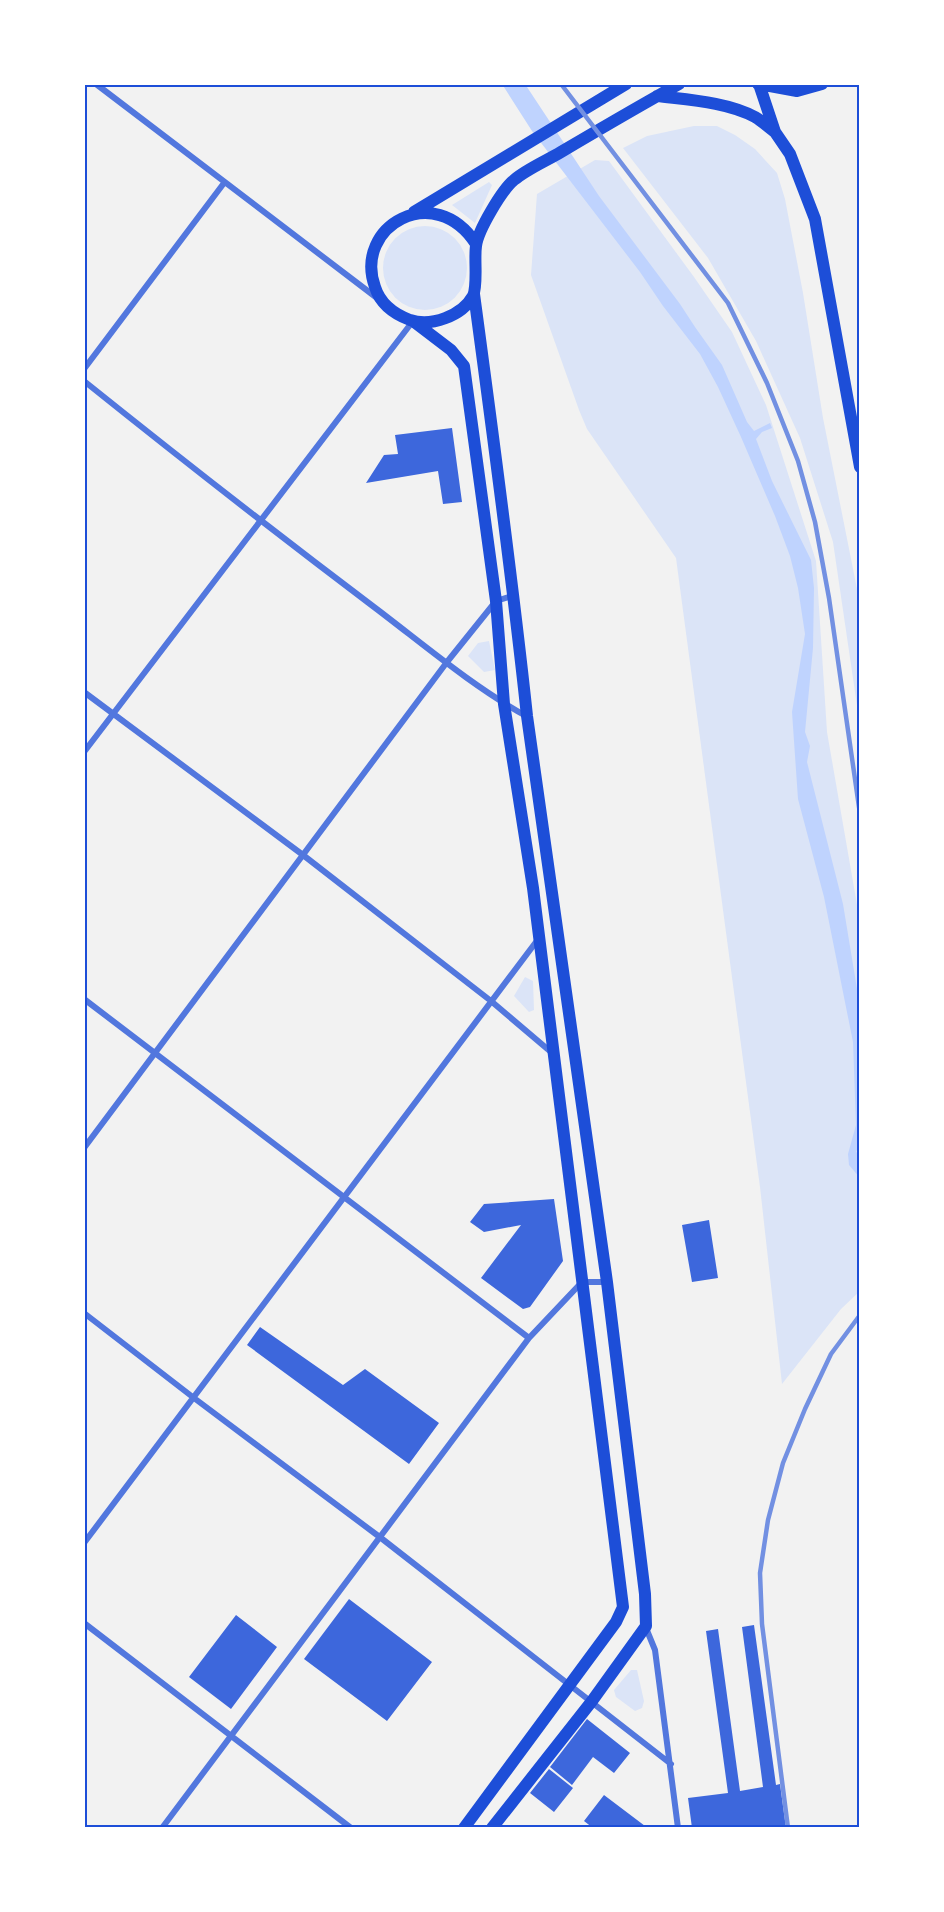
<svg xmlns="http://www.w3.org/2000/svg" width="944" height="1912" viewBox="0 0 944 1912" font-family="Cabin,sans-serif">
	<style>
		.green { fill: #dbe4f7 }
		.water { fill: #bfd3fe }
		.building { fill: #3d67dc }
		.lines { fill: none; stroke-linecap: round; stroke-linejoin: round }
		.minor { stroke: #5277de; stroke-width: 6 }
		.secondary { stroke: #1d4ed8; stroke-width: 12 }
		.rail { stroke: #7290e2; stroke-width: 4.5 }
		.neatline { fill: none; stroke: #1d4ed8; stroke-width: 2 }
	</style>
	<rect width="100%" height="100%" fill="#f2f2f2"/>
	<path class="green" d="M 694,126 L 717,126 L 735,135 L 755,149 L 777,173 L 785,199 L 803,293 L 823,418 L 860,604 L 860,726 L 833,542 L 800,438 L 756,341 L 708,258 L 623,148 L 647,136 Z
		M 595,160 L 609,161 L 694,277 L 732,332 L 766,405 L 816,561 L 827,732 L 860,922 L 860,1291 L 841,1309 L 782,1384 L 760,1187 L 676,558 L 587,429 L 579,410 L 531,275 L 537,194 Z
		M 489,182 L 492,185 L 475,223 L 452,205 Z
		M383 268a42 42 0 1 1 84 0a42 42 0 1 1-84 0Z
		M 489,641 L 495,670 L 484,672 L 468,656 L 478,643 Z
		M 525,977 L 533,981 L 534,1010 L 529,1012 L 514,996 Z
		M 631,1670 L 637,1670 L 644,1701 L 642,1708 L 635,1711 L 616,1697 L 614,1690 Z"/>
	<path class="water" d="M 502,84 L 525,84 L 599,196 L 680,304 L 695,327 L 722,365 L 747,422 L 754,431 L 770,423 L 772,428 L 762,432 L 756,439 L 772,481 L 811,560 L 814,588 L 813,648 L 805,732 L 810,746 L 807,762 L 843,904 L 860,1007 L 860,1148 L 856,1151 L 860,1159 L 860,1178 L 849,1165 L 848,1154 L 856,1125 L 853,1042 L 824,897 L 798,799 L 792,712 L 805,634 L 798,588 L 790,556 L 775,516 L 741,437 L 718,387 L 700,354 L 663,306 L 640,272 L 532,131 Z"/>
	<path class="building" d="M 452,428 L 462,502 L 443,504 L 438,471 L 366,483 L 384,455 L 398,454 L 395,435 Z
		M 554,1199 L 563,1261 L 530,1307 L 523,1309 L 481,1278 L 521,1225 L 484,1232 L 470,1222 L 484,1204 Z
		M 709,1220 L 718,1278 L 692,1282 L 682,1225 Z
		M 260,1327 L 343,1385 L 365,1369 L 439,1423 L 409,1464 L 247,1345 Z
		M 349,1599 L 432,1662 L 387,1721 L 304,1659 Z
		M 236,1615 L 277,1647 L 231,1709 L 189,1677 Z
		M 754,1625 L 776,1785 L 780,1784 L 786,1828 L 692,1828 L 688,1798 L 728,1793 L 706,1631 L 718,1629 L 740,1791 L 763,1787 L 742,1627 Z
		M 587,1719 L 630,1753 L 614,1773 L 593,1757 L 572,1785 L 550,1767 Z
		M 549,1769 L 573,1788 L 554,1812 L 530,1793 Z
		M 604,1795 L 645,1826 L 643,1828 L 593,1828 L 584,1821 Z"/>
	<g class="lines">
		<path class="minor" d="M 96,84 L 377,298
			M 84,369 L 224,183
			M 84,381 C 180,458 276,533 374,607 C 423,644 472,686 526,716
			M 84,692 L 303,855 L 491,1001 L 551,1052
			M 84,752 L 413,321
			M 84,999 L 529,1338
			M 84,1148 L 447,662 L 496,601 L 512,596
			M 84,1313 L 194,1398 L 381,1538 L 671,1764
			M 84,1543 L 539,938
			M 84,1623 L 351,1828
			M 646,1628 L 655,1650 L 678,1828
			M 162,1828 L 529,1338 L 582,1282 L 607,1282"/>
		<path class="secondary" d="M 758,84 L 797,91 L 822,84
			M 759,84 L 775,132 L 790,154 L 815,219 L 860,467
			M 657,96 C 689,100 727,102 755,117 C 762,121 768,127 775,132
			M 414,212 L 626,84
			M 476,244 C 435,180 353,226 375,287 C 380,303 394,314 410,320 C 431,327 462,316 473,296 C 478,285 474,259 476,246 C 478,230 502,190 514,180 C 527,169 546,161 561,152 C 600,129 639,106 679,84
			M 474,294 C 493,435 512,575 527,716 L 607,1282 L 645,1594 L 646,1626 L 592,1701 L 492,1828
			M 413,321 L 451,350 L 464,366 L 496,601 L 504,704 L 533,888 L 623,1607 L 616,1622 L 464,1828"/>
		<path class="rail" d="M 561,84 L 728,303 L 767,383 L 798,461 L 815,522 L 829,598 L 860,814
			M 788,1828 L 762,1624 L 760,1573 L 768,1520 L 783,1463 L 805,1409 L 831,1354 L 860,1315"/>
	</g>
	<rect width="944" height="1912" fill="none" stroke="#ffffff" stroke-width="171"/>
	<rect x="86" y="86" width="772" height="1740" class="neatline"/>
</svg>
